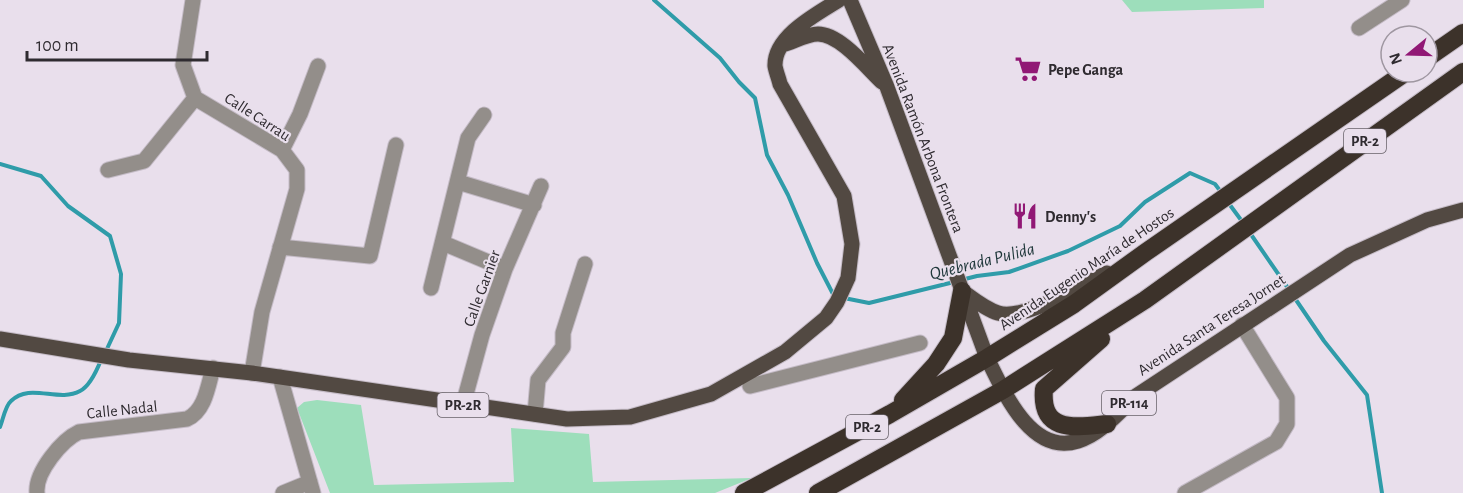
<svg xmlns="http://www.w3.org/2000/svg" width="1463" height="493" viewBox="0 0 1463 493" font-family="'Alegreya Sans',sans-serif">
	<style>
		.green { fill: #9ddebb }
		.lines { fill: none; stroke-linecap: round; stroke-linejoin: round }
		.stream { stroke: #2f9ca9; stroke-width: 4 }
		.minor-casing { stroke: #c4bbc6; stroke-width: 17 }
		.major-casing { stroke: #c4bbc6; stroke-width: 17 }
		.highway-casing { stroke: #c4bbc6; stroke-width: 20 }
		.minor { stroke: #938e8a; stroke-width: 15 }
		.major { stroke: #524942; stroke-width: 15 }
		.highway { stroke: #3c322a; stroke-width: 18 }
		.labels { text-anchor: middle; stroke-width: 4.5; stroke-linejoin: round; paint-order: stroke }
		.shield { fill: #e9dfec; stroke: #676168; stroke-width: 1.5 }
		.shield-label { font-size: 15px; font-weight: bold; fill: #2f2b30 }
		.poi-label { font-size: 16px; font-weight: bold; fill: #2f2b30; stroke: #e9dfec; text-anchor: start }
		.street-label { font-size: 16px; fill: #2f2b30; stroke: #e9dfec }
		.water-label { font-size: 18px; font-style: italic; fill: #20383b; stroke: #e9dfec }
	</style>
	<rect width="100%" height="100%" fill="#e9dfec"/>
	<path class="green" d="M 1122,0 L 1264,0 L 1264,8 L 1132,12 Z
		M 317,400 L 361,405 L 374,485 L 514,482 L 511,428 L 589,434 L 593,482 L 752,478 L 715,493 L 330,493 L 297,408 L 304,402 Z"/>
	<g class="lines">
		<path class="stream" d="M 654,0 L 720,58 L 739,82 L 755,98 L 767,155 L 788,195 L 817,263 L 834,296
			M 0,164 L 41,176 L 68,206 L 110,236 L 121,274 L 119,323 L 106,351
			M 1227,201 L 1244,224
			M 1250,233 L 1290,291
			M 961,280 L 977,276 L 1009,272 L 1068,251 L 1120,226 L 1145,202 L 1190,173 L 1215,184 L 1221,192
			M 1294,297 L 1324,341 L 1367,395 L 1382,493
			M 844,298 L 869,303 L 954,282
			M 0,427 C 3,420 5,406 11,401 C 30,382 58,403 80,391 C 90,386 97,370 101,360"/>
		<g class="minor-casing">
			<path id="minor" d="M 193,0 L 183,65 L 195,98 L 282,150 L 297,170 L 297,189 L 262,312 L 252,373
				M 1359,28 L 1402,0
				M 282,150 L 300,114 L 318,66
				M 108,170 L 144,161 L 195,98
				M 458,182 L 534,205
				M 443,243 L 505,269
				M 280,247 L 370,256 L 396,145
				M 431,288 L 468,138 L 484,115
				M 280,377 L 313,493
				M 750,386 L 920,343
				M 463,405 L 482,335 L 505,269 L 541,186
				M 535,414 L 538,380 L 563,347 L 563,333 L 585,264
				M 37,493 C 35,472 62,440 79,432 L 187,419 C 205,411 208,386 213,368
				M 283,493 L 310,482
				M 1185,493 L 1276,442 L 1287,424 L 1287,398 L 1242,325"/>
		</g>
		<g class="major-casing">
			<path id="major" d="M 850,0 L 887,87 L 987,358 C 1004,392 1031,456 1078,441 C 1101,434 1119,412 1136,396 L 1350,255 L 1427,220 L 1463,210
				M 782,45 C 793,42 807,34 818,34 C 840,34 867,68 882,82
				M 962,291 C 973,299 985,309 998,313 C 1024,321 1083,285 1107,273
				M 0,339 L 129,360 L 252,373 L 567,419 L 630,417 L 711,394 L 785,352 L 826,318 L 837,302 L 848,278 L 852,244 L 844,196 L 780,84 C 779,79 776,72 775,66 C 774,36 817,14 839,0"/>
		</g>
		<g class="highway-casing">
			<path id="highway" d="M 1427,58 L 1463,33
				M 1101,339 L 1044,389 C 1040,434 1076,427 1107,424
				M 903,400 L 936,364 L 953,338 L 962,291
				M 744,493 L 890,414 L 987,358 L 1074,304 L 1146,252 L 1406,72
				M 818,493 L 1003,390 L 1145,300 L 1463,72"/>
		</g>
		<use href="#minor" class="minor"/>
		<use href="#major" class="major"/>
		<use href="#highway" class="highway"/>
	</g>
	<defs>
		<g id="supermarket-bare" transform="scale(2.07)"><path d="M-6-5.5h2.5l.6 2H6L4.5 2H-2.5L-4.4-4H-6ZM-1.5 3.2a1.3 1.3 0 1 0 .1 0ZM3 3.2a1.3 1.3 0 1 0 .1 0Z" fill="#911875" stroke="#e9dfec" stroke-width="2.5" paint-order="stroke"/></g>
		<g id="restaurant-bare" transform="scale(2.07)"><path d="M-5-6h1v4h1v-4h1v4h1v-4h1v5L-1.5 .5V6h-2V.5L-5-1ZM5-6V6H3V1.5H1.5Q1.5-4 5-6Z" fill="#911875" stroke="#e9dfec" stroke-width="2.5" paint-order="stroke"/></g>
	</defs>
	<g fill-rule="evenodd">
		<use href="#supermarket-bare" x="1028" y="69"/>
		<use href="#restaurant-bare" x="1025" y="216"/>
	</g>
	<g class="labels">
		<g class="shield">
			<rect x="1344" y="129" width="42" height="24" rx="4.5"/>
			<rect x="1102" y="391" width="54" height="24" rx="4.5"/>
			<rect x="437.5" y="393" width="51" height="24" rx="4.5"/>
			<rect x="846" y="415" width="42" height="24" rx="4.5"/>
		</g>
		<g class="shield-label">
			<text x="1365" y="146">PR-2</text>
			<text x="1129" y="408">PR-114</text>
			<text x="463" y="410">PR-2R</text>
			<text x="867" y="432">PR-2</text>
		</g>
		<g class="poi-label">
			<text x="1048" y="75">Pepe Ganga</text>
			<text x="1045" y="222">Denny's</text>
		</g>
		<g class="street-label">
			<text transform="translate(258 116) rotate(33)" y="6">Calle Carrau</text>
			<text transform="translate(924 138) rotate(69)" y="6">Avenida Ramón Arbona Frontera</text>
			<text transform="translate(1086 268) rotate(-34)" y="6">Avenida Eugenio María de Hostos</text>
			<text transform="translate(481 288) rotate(-70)" y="6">Calle Garnier</text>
			<text transform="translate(1211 324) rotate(-33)" y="6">Avenida Santa Teresa Jornet</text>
			<text transform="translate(122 409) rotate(-6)" y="6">Calle Nadal</text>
		</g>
		<g class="water-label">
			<text transform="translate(982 261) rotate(-14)" y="6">Quebrada Pulida</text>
		</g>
	</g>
	<g transform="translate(1409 54) rotate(251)"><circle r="28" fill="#e9dfec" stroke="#9f97a1" stroke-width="1.5"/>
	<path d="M0-4.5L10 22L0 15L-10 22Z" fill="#911875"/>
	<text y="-9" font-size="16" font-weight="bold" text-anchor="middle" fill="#2f2b30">N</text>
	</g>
	<path d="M27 51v9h180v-9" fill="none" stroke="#2f2b30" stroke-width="3"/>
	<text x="36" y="51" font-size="18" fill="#2f2b30" stroke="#e9dfec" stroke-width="4.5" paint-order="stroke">100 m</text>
</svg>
